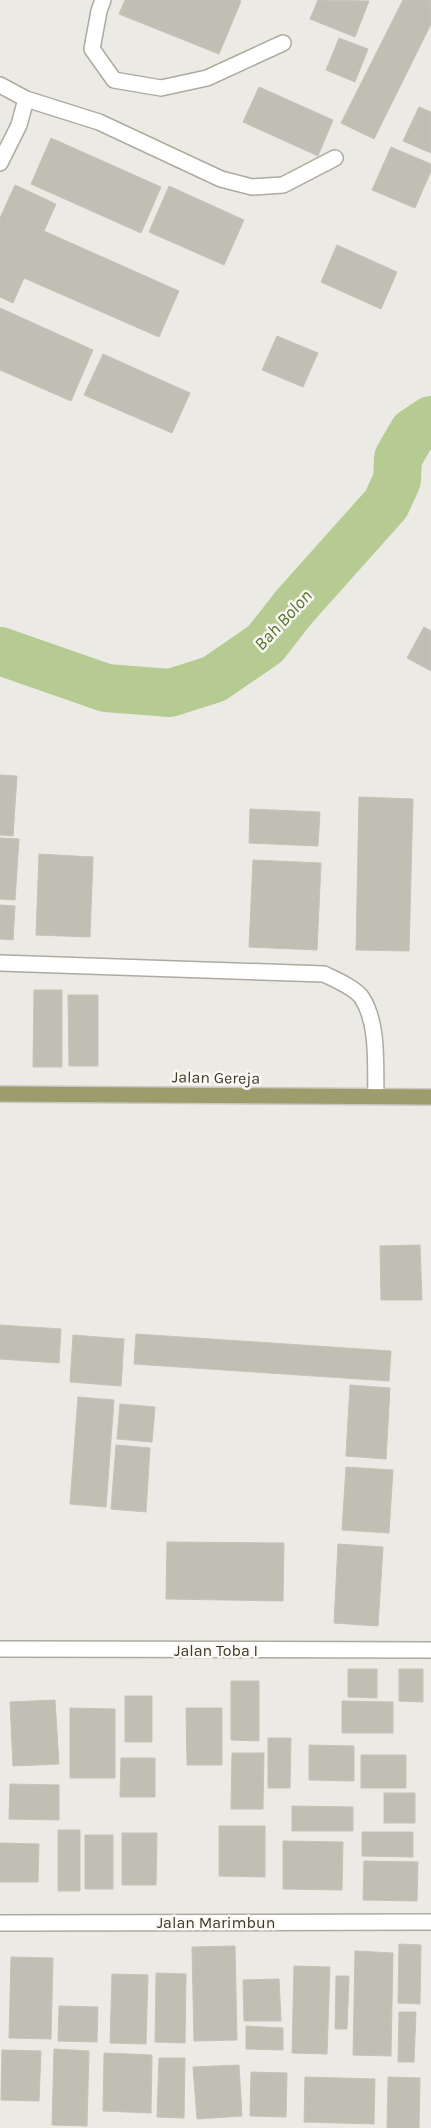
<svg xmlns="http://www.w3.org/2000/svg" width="431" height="2128" viewBox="0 0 431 2128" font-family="Karla,sans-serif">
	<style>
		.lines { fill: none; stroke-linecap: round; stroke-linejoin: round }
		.river { stroke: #b5cb92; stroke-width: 48 }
		.building { fill: #c1beb4; stroke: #c5c2b7 }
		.minor-casing { stroke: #adab9f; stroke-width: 18 }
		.major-casing { stroke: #c8c8c2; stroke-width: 18 }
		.minor { stroke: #fff; stroke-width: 15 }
		.major { stroke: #9d9c6d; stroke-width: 15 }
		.labels { text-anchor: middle; stroke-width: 5; stroke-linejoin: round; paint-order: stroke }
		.street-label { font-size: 16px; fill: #3c3b25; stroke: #f9f8f4 }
		.water-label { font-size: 18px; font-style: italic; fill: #537226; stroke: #f9f8f4 }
	</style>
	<rect width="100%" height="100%" fill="#eceae4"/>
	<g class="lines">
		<path class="river" d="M 0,651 L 106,688 L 170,693 L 214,679 L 265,644 L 294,607 L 386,504 L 397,480 L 398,458 L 413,432 L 431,420"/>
	</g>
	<path class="building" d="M 125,0 L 239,0 L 241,1 L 219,54 L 119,14 Z
		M 318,0 L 369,1 L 355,37 L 310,19 Z
		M 403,0 L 431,0 L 431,24 L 374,139 L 341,123 Z
		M 339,38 L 368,49 L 355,82 L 326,70 Z
		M 259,87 L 333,120 L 318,156 L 243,122 Z
		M 419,107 L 431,112 L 431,153 L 403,141 Z
		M 51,138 L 161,187 L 141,233 L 31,184 Z
		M 391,147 L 431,164 L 431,171 L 415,208 L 372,190 Z
		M 15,185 L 56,204 L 44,231 L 179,291 L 159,337 L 24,278 L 13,303 L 0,297 L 0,218 Z
		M 169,186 L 244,220 L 224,265 L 149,232 Z
		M 337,245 L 397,272 L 381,309 L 321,282 Z
		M 0,308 L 93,350 L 71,401 L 0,370 Z
		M 277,336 L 318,353 L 303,387 L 262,370 Z
		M 103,354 L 190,393 L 172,433 L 84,395 Z
		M 424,627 L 431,631 L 431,671 L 407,658 Z
		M 0,775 L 17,776 L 13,836 L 0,835 Z
		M 359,797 L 413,799 L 409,951 L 356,950 Z
		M 250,809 L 320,812 L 318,846 L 249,843 Z
		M 0,838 L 19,839 L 15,900 L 0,899 Z
		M 39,854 L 93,857 L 90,937 L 36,935 Z
		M 253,860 L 321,863 L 317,950 L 249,947 Z
		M 0,905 L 15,906 L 13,940 L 0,939 Z
		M 34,990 L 62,990 L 62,1067 L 33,1067 Z
		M 68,995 L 98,995 L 98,1066 L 69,1066 Z
		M 420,1245 L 422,1300 L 381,1300 L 380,1246 Z
		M 0,1325 L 61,1329 L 59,1363 L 0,1359 Z
		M 136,1334 L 391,1351 L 389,1381 L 134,1364 Z
		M 73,1335 L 124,1339 L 121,1386 L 70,1382 Z
		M 350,1385 L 390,1388 L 386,1459 L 346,1456 Z
		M 78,1397 L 114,1400 L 106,1507 L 70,1504 Z
		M 120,1404 L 155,1407 L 152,1442 L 117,1439 Z
		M 116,1445 L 150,1448 L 146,1512 L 111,1509 Z
		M 346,1467 L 393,1470 L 389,1533 L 342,1530 Z
		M 167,1542 L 284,1543 L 283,1601 L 166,1599 Z
		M 338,1544 L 383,1547 L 378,1626 L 334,1623 Z
		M 348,1669 L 377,1669 L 377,1698 L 348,1697 Z
		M 399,1669 L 423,1669 L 423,1702 L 399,1701 Z
		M 231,1681 L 259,1681 L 259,1741 L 231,1740 Z
		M 125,1696 L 152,1696 L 152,1742 L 125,1742 Z
		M 55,1700 L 59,1764 L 13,1766 L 10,1702 Z
		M 342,1701 L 393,1702 L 393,1733 L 342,1733 Z
		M 70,1708 L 115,1709 L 115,1778 L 70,1778 Z
		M 186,1708 L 222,1708 L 222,1765 L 187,1765 Z
		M 268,1738 L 291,1738 L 290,1788 L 268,1788 Z
		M 309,1745 L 354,1746 L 354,1781 L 309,1780 Z
		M 232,1753 L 264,1753 L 263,1809 L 231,1809 Z
		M 361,1755 L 406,1755 L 406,1788 L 361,1788 Z
		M 121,1758 L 155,1758 L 155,1797 L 120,1797 Z
		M 10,1784 L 59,1785 L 59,1820 L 9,1819 Z
		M 384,1793 L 415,1793 L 415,1823 L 384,1823 Z
		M 292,1806 L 353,1807 L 353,1831 L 292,1831 Z
		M 219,1826 L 265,1826 L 265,1877 L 219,1876 Z
		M 58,1830 L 80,1830 L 80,1891 L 58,1891 Z
		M 362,1832 L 413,1832 L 413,1857 L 362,1856 Z
		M 122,1833 L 157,1833 L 156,1885 L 122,1885 Z
		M 85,1835 L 113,1835 L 113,1889 L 85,1889 Z
		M 283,1841 L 343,1842 L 342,1890 L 283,1889 Z
		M 0,1843 L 39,1844 L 38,1882 L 0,1882 Z
		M 364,1861 L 418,1862 L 417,1901 L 363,1900 Z
		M 399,1944 L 421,1945 L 420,2004 L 398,2003 Z
		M 235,1946 L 237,2040 L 194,2041 L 192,1947 Z
		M 355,1951 L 393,1953 L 391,2056 L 353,2055 Z
		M 11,1957 L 53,1958 L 51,2039 L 9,2038 Z
		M 294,1966 L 330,1967 L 327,2054 L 292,2053 Z
		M 156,1973 L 186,1974 L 185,2043 L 155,2042 Z
		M 112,1974 L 148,1975 L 146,2044 L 110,2043 Z
		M 336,1976 L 349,1976 L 347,2029 L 335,2029 Z
		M 279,1979 L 281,2021 L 244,2021 L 243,1980 Z
		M 59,2006 L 98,2007 L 97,2042 L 58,2041 Z
		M 399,2012 L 416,2012 L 414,2062 L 398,2062 Z
		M 246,2026 L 283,2028 L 283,2050 L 246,2049 Z
		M 54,2049 L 89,2051 L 87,2126 L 52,2125 Z
		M 2,2050 L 41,2051 L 39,2101 L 1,2100 Z
		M 104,2053 L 152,2055 L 151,2113 L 103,2111 Z
		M 159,2058 L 185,2058 L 184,2118 L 157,2117 Z
		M 239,2065 L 242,2116 L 197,2119 L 193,2067 Z
		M 251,2072 L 287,2073 L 286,2117 L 250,2116 Z
		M 305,2077 L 375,2079 L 374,2124 L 304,2122 Z
		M 388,2077 L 420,2078 L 419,2128 L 387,2128 Z"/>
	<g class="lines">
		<g class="minor-casing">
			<path id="minor" d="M 103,0 L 99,11 L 92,49 L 114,80 L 161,88 L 207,78 L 283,43
				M 0,85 L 26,99 L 99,122 L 221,179 L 252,187 L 283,185 L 335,158
				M 0,163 L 19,125 L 26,99
				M 0,963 L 324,974 C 334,979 356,988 362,998 C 379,1024 375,1067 376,1096
				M 0,1649 L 431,1650
				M 0,1923 L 431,1922"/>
		</g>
		<g class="major-casing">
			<path id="major" d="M 0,1094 L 431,1097"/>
		</g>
		<use href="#minor" class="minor"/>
		<use href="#major" class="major"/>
	</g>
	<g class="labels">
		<g class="street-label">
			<text transform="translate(216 1077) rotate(1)" y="6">Jalan Gereja</text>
			<text x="216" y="1656">Jalan Toba I</text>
			<text x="216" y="1928">Jalan Marimbun</text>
		</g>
		<g class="water-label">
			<text transform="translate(283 620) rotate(-47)" y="6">Bah Bolon</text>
		</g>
	</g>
</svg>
